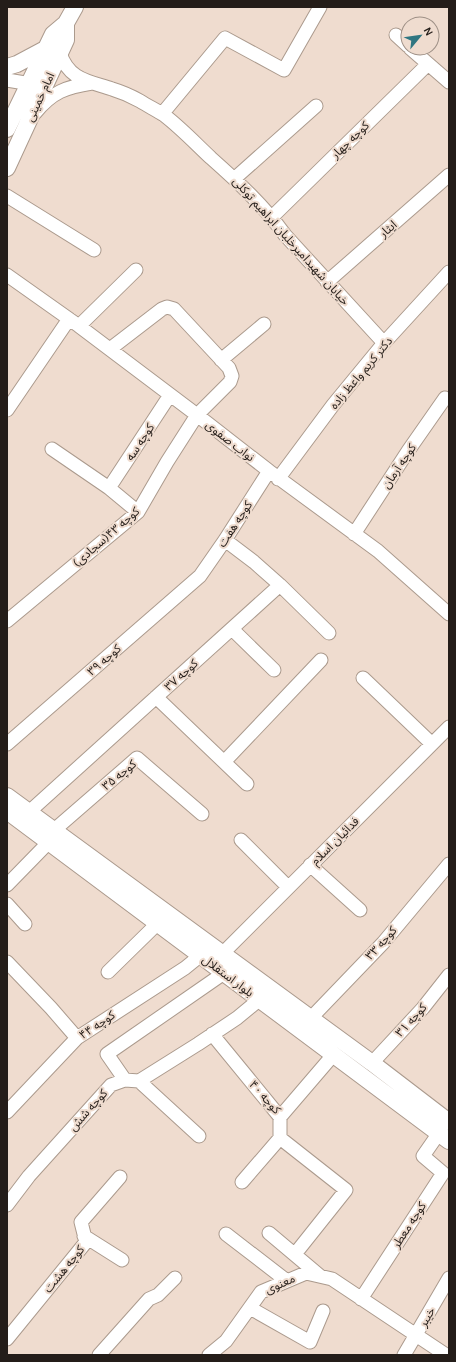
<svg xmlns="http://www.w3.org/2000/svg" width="456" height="1362" viewBox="0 0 456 1362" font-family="Karla,'Noto Sans Arabic',sans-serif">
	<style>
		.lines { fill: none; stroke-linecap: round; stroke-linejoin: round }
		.minor-casing { stroke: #ab9a8d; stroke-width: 15 }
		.major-casing { stroke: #ab9a8d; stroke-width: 18 }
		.minor { stroke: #fff; stroke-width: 13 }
		.major { stroke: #fff; stroke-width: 16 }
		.labels { text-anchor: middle; stroke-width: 4; stroke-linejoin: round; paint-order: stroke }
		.street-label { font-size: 12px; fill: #241d19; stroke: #efdccf }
	</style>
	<rect width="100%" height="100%" fill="#efdccf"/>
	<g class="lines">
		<g class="minor-casing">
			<path id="minor" d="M 396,35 L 408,46
				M 410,48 L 449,82
				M 60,53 C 69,80 88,81 112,89 C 122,92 131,96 140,101 C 148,106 156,110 164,115 C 181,128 196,144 211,158 C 238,182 264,206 285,235 L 384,343
				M 7,80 L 37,85
				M 35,113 C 52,92 66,87 92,83
				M 162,114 L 225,38 L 284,70 L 320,7
				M 234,179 L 316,106
				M 7,196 L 94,250
				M 272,217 L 428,64
				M 7,275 L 79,326 L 197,415 L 269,471 L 378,551 L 449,614
				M 327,282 L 449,175
				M 79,326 L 136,270
				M 221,360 L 264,324
				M 7,410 L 69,319
				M 52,449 L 109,488 L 138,512
				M 278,479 L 333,405 L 384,343 L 449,272
				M 109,488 L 170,395
				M 354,534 L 408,451 L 445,398
				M 280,585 L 329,633
				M 7,621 L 138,512 L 167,462 L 197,415 L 230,382 L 232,376 L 229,368 L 174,309 L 167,307 L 162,309 L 110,349
				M 232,629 L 274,670
				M 363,678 L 432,744
				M 156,697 L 247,784
				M 7,744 L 200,576 L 225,540 L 269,471
				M 224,762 L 321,660
				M 29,812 L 280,585 L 254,562 L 225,540
				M 53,831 L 137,758 L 202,814
				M 241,840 L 288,887
				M 310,865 L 360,910
				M 7,885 L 49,842
				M 7,904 L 25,924
				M 215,961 L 449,727
				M 7,962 L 51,1008 L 77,1038
				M 108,972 L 158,923
				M 310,1019 L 383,943 L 449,864
				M 212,1034 L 280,1117 L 334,1054
				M 372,1063 L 423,1008 L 449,975
				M 125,1080 L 107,1054 L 224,973
				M 139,1081 L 199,1136
				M 7,1112 L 77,1038 L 185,968 L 201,955
				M 280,1117 L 280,1138 L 346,1190 L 295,1254
				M 242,1182 L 280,1138
				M 7,1205 L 29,1176 L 111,1085 L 125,1080 L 139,1081 L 198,1044 L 237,1018 L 260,999
				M 269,1233 L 320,1276
				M 226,1234 L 287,1281
				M 84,1236 L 122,1260
				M 361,1299 L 443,1173 L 423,1156 L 439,1133
				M 250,1308 L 310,1342 L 323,1311
				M 7,1339 L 86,1242 L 81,1222 L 120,1177
				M 99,1355 L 149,1299 L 158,1295 L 175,1278
				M 209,1355 L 226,1341 L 261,1292 L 306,1273 L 332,1279 L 446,1355
				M 404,1355 L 449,1278"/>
		</g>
		<g class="major-casing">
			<path id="major" d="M 7,67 L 17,64 L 47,48
				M 7,129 L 53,34 L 66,23 L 75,7
				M 7,168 L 66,40 L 66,23
				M 7,796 L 372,1063 L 449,1122
				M 7,811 L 449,1141"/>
		</g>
		<use href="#minor" class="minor"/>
		<use href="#major" class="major"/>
	</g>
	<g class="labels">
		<g class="street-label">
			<text transform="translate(40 97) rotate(-65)" y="4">امام خمینی</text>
			<text transform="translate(350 140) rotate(-44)" y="4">کوچه چهار</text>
			<text transform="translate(388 229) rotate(-41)" y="4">ایثار</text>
			<text transform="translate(291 241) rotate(48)" y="4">خیابان شهیدامیرخلبان ابراهیم توکلی</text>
			<text transform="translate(361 373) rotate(-50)" y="4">دکتر کریم واعظ زاده</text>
			<text transform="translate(230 441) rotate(38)" y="4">نواب صفوی</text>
			<text transform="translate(140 442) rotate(-57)" y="4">کوچه سه</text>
			<text transform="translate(399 466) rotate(-56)" y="4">کوچه آرمان</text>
			<text transform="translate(235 524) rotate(-57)" y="4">کوچه هفت</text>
			<text transform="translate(106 537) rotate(-41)" y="4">کوچه ۴۳(سجادی)</text>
			<text transform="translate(104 660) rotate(-41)" y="4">کوچه ۳۹</text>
			<text transform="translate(181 675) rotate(-42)" y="4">کوچه ۳۷</text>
			<text transform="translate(119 775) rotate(-39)" y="4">کوچه ۳۵</text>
			<text transform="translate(335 841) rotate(-45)" y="4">فدائیان اسلام</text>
			<text transform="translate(381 943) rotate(-48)" y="4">کوچه ۳۳</text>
			<text transform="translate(228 976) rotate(37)" y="4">بلوار استقلال</text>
			<text transform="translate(411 1020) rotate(-48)" y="4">کوچه ۳۱</text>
			<text transform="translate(97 1025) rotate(-34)" y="4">کوچه ۴۴</text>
			<text transform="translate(265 1097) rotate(48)" y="4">کوچه ۴۰</text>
			<text transform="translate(88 1110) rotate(-48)" y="4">کوچه شش</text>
			<text transform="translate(409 1225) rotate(-57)" y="4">کوچه معطر</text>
			<text transform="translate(64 1269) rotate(-51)" y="4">کوچه هشت</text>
			<text transform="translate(280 1284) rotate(-24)" y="4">معنوی</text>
			<text transform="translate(427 1317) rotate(-61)" y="4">خیبر</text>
		</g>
	</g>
	<rect width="456" height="1362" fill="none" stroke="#241d19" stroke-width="16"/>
	<g transform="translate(420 36) rotate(61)"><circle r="19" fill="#efdccf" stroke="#9e9086"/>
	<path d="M0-3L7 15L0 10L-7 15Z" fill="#2f7681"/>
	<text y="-6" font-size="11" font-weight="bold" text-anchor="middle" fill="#241d19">N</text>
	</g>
</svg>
